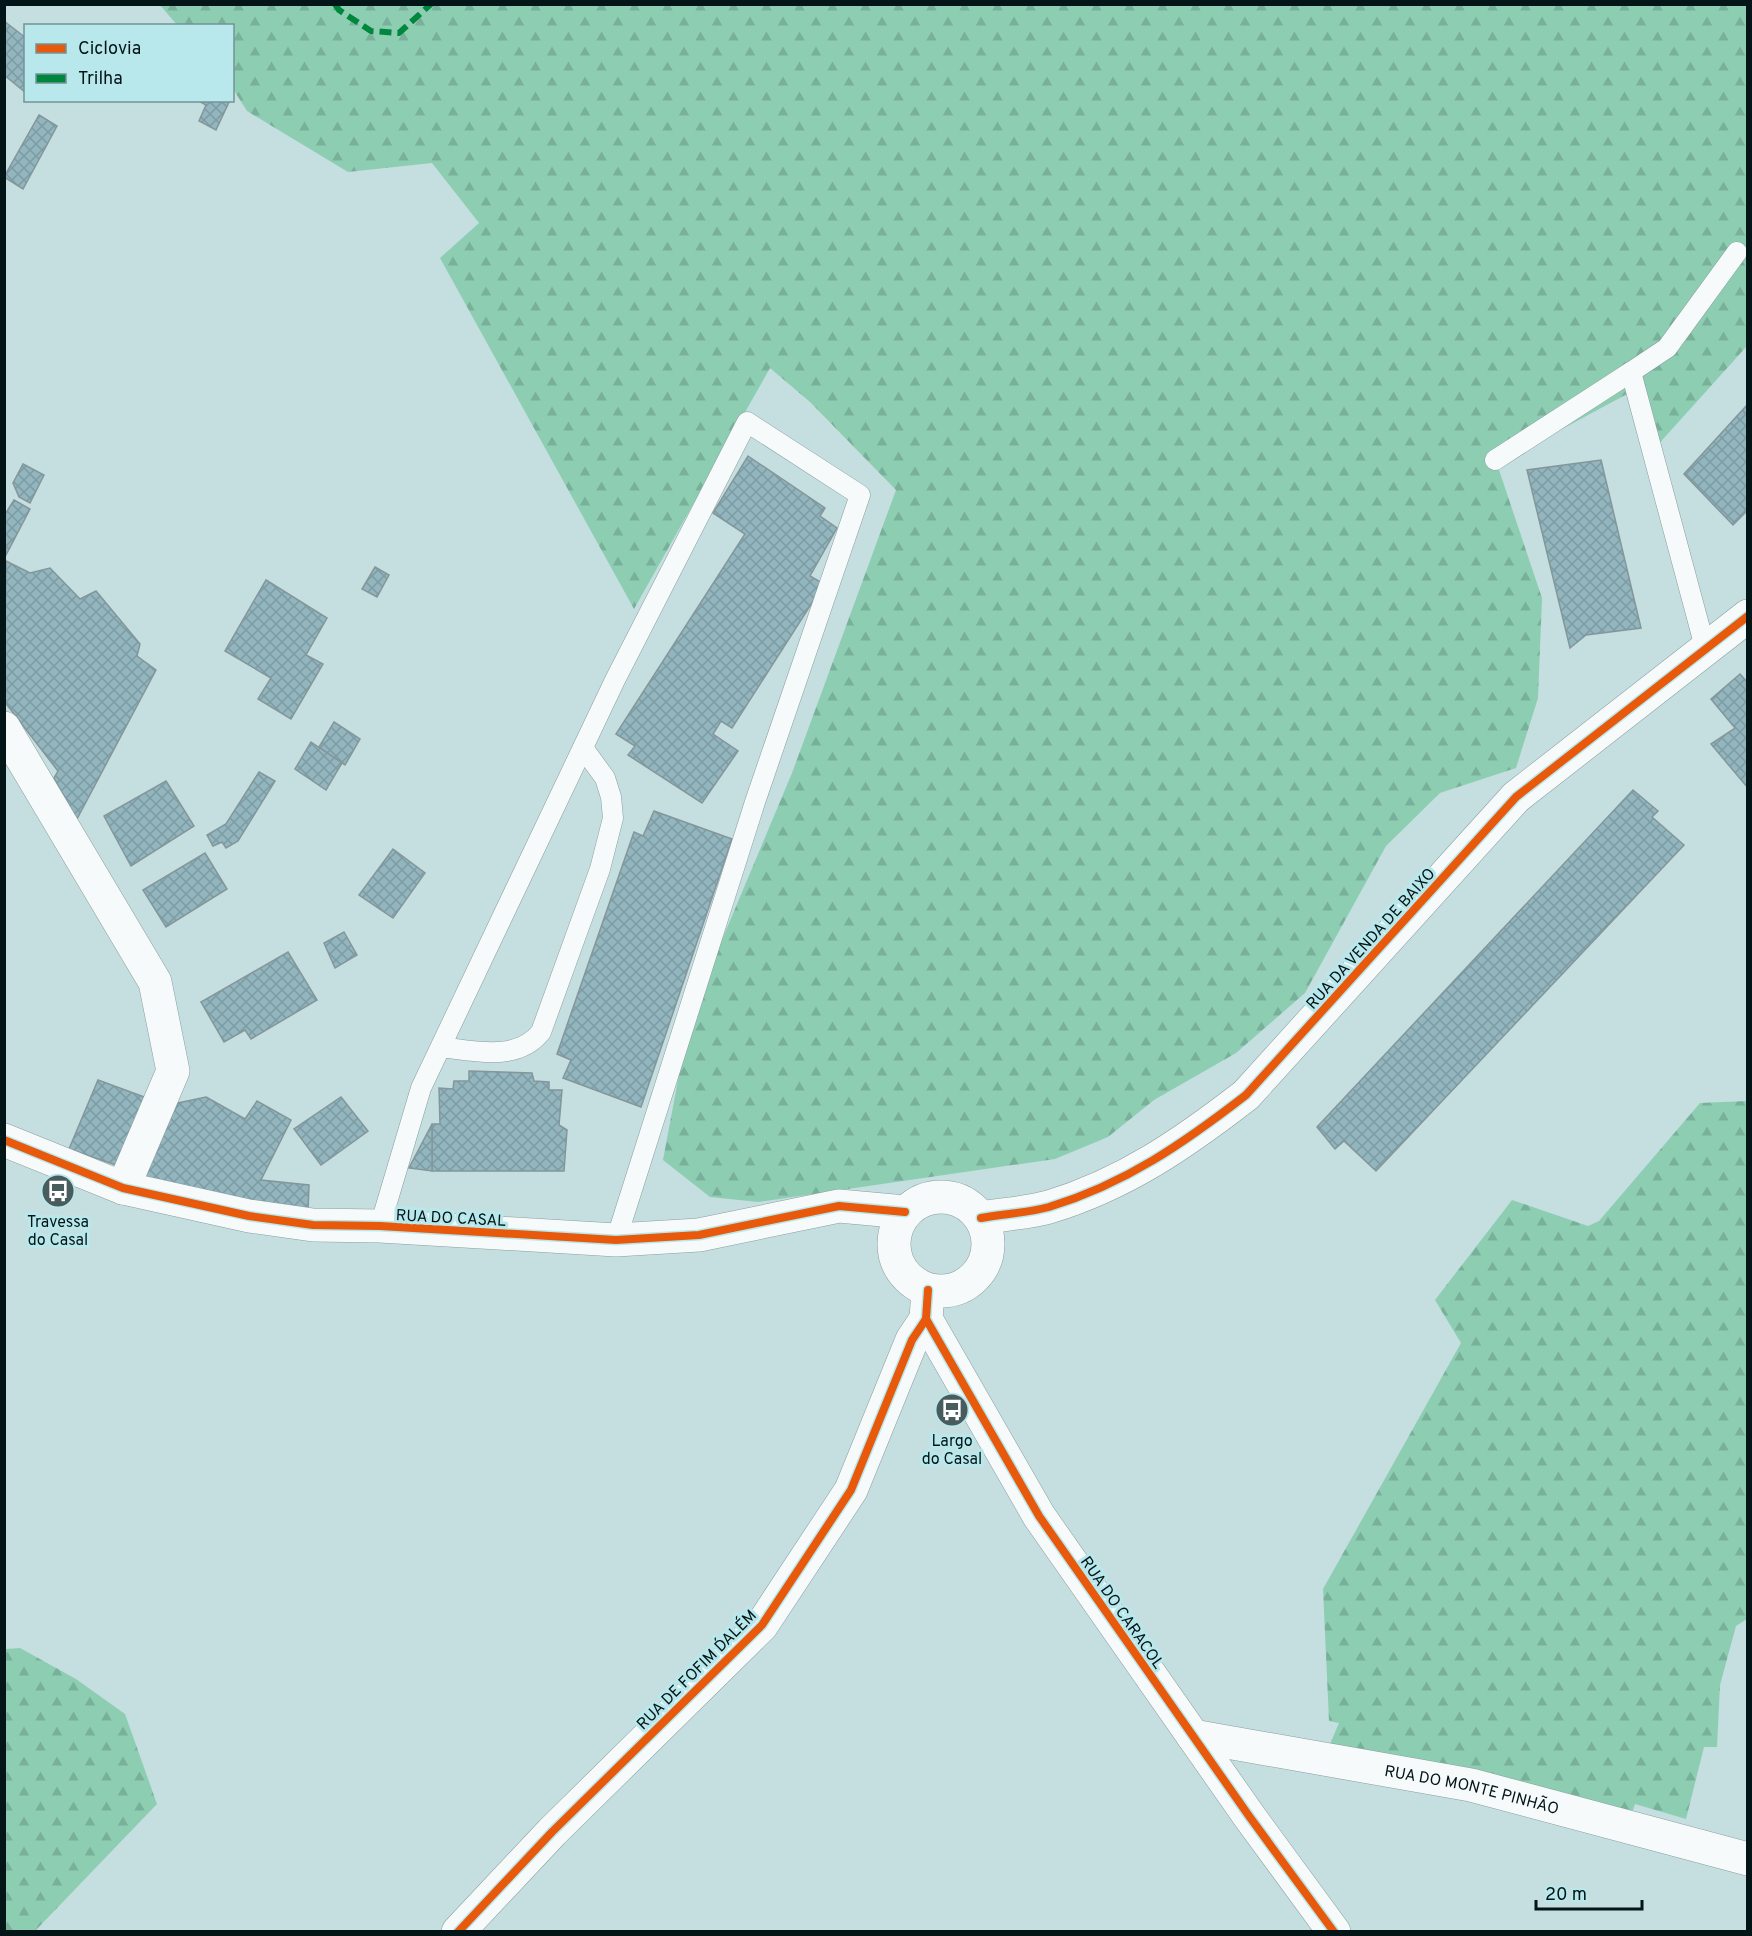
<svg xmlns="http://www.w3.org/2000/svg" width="1752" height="1936" font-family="Overpass,sans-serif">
<defs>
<pattern id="forest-firs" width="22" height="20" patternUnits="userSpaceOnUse" patternTransform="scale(1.5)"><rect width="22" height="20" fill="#8dceb3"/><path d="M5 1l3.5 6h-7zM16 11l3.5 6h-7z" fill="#78b099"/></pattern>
<pattern id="building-cross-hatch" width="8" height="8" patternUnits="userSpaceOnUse" patternTransform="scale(1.5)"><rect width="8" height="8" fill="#92b5be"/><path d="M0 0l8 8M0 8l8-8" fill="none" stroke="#7c9ba3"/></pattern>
</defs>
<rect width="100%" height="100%" fill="#c5dee0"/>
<!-- forest -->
<g fill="url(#forest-firs)">
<path d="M160,5H1747V346L1655,448L1629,393L1497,464L1542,598L1538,698L1516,768L1440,793L1386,846L1305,993L1236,1053L1154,1100L1108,1137L1055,1159L758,1202L710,1197L663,1160L690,1016L792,773L896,490L810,402L770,368L634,609L440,258L479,223L432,163L348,172L247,111L233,89L232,26L177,25Z"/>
<path d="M1747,1101V1619L1736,1626L1720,1685L1717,1747H1704L1686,1819L1635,1804L1627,1827L1324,1758L1339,1723L1329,1721L1323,1589L1461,1343L1435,1300L1512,1200L1588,1226L1599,1221L1700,1103Z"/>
<path d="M20,1648L76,1679L125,1714L157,1804L35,1931H5V1649Z"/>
</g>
<!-- building -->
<g fill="url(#building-cross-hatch)" stroke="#84969a" stroke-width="1.5">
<path d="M4,21L26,38V93L4,75Z"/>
<path d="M197,100H230L216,130L199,121L206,105Z"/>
<path d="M39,115L57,126L23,189L4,177Z"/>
<path d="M1748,404V510L1733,525L1684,474Z"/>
<path d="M748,456L825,508L820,516L837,528L810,576L824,584L732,728L721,721L713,734L738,751L702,803L628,755L635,746L616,734L745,534L713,513Z"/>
<path d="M1601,460L1641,628L1586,635L1570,648L1527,470Z"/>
<path d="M23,464L44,475L30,503L19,497L13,483Z"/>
<path d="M14,500L30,509L6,555L4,516Z"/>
<path d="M6,561L30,573L50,568L80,599L96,591L140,644L137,656L156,670L77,819L54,778L58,771L4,701Z"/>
<path d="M375,567L389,575L377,597L362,589Z"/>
<path d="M266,580L327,618L306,655L323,664L291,719L258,699L271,678L225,651Z"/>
<path d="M1740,674L1748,683V788L1711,744L1735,728L1711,699Z"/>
<path d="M334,722L360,739L345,765L319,747Z"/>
<path d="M311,742L342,763L326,790L295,769Z"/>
<path d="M259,772L275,781L238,841L226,848L222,842L213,846L207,835L226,824Z"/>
<path d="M166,781L194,826L131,866L104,816Z"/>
<path d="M1633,790L1658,811L1652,817L1684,845L1376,1171L1344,1141L1335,1149L1317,1127Z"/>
<path d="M654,811L732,839L641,1107L563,1078L571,1060L557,1054L634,832L643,836Z"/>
<path d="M393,849L425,873L393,918L359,895Z"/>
<path d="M205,853L227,889L166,927L143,890Z"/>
<path d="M344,932L357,955L335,968L324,943Z"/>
<path d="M288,952L317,1000L251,1039L245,1030L224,1042L201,1002Z"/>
<path d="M469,1071L532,1073L534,1081L549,1082V1090H562L559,1125L567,1130L564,1171H432V1124H440L439,1088L453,1089L454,1081H469Z"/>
<path d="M98,1080L147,1098L119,1166L69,1149Z"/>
<path d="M206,1097L245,1119L257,1101L291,1120L261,1180L309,1185L308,1212L224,1200L140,1175L178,1103Z"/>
<path d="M341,1097L368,1131L321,1165L294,1129Z"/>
<path d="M432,1124V1171L409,1168Z"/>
</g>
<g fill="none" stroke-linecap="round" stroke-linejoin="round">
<defs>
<g id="service">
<path d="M1631,372L1667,348L1737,252"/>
<path d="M1495,460L1631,372L1706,651"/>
<path d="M441,1047C475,1051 517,1062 541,1032L600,869L613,818L611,797L605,778L583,748"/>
<path d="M380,1226L421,1088L615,680L747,422L860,495L755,802L616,1240"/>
</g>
<g id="minor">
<path d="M4,728L155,982L173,1071L123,1188"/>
<path d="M4,1140L123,1188L249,1216L313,1225L380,1226L616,1240L699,1235L839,1206L905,1212"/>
<path d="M981,1218C1003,1214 1027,1213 1049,1207C1125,1184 1184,1143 1246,1095L1516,797L1748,616"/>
<path id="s1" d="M1193,1736L1471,1785L1748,1859"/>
<path d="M458,1932L552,1832L762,1625L851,1490L912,1340L926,1319"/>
</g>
<g id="tertiary">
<circle cx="941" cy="1244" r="47"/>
<path d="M928,1290L926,1319L1039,1516L1249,1816L1334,1932"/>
</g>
</defs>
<!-- service casing -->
<use href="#service" stroke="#8a9e9f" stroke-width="21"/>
<!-- minor casing -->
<use href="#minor" stroke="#8a9e9f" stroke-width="34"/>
<!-- tertiary casing -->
<use href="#tertiary" stroke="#8a9e9f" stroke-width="34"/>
<!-- service -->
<use href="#service" stroke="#f6fafa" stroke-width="20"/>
<!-- minor -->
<use href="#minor" stroke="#f6fafa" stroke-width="33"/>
<!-- tertiary -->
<use href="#tertiary" stroke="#f6fafa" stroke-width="33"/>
<!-- quiet -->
<path stroke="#00873e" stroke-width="6" stroke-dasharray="12 6" stroke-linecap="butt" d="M335,4L339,10L371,31L399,33L431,4"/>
<defs>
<g id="cycleway">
<path d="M4,1140L123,1188L249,1216L313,1225L380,1226L616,1240L699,1235L839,1206L905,1212"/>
<path d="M981,1218C1003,1214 1027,1213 1049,1207C1125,1184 1184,1143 1246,1095L1516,797L1748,616"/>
<path d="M928,1290L926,1319L1039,1516L1249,1816L1334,1932"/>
<path d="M458,1932L552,1832L762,1625L851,1490L912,1340L926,1319"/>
</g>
</defs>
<!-- cycleway casing -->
<use href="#cycleway" stroke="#b9e8ec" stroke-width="11"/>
<!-- cycleway -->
<use href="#cycleway" stroke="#e8590c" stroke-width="8"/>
</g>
<!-- icons -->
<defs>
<symbol id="bus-disc" viewBox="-11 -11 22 22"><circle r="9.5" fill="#485b5d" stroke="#b9e8ec"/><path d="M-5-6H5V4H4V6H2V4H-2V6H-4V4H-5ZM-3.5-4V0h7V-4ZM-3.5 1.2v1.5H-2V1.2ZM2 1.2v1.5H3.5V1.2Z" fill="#fff"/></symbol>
</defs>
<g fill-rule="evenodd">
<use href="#bus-disc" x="39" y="1172" width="38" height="38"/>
<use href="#bus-disc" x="933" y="1391" width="38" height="38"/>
</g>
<g text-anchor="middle" stroke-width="6" stroke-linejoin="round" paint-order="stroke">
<!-- street labels -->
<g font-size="16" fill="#041517" stroke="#b9e8ec">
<text transform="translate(1370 938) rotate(-48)" y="6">RUA DA VENDA DE BAIXO</text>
<text transform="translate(451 1217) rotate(3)" y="6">RUA DO CASAL</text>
<text transform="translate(1123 1612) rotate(55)" y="6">RUA DO CARACOL</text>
<text transform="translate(696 1669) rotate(-45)" y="6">RUA DE FOFIM D´ALÉM</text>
<text dy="6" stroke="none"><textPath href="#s1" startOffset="284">RUA DO MONTE PINHÃO</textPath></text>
</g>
<!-- poi labels -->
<g font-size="16" fill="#041517" stroke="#b9e8ec">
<text x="58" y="1227">Travessa<tspan x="58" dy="18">do Casal</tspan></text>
<text x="952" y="1446">Largo<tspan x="952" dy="18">do Casal</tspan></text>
</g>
</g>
<!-- border -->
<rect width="1752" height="1936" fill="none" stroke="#041517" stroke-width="12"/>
<!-- legend -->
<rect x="24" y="24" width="210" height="78" fill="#b9e8ec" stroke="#719497" stroke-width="1.5"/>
<rect x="36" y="44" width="30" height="9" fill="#e8590c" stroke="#719497" stroke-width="1.5"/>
<text x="78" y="54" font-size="18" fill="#041517">Ciclovia</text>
<rect x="36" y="74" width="30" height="9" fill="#00873e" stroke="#719497" stroke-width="1.5"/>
<text x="78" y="84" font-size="18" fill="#041517">Trilha</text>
<!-- scale -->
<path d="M1536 1900v9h106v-9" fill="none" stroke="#041517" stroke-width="3"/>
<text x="1545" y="1900" font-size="18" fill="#041517" stroke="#b9e8ec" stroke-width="4.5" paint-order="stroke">20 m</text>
</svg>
